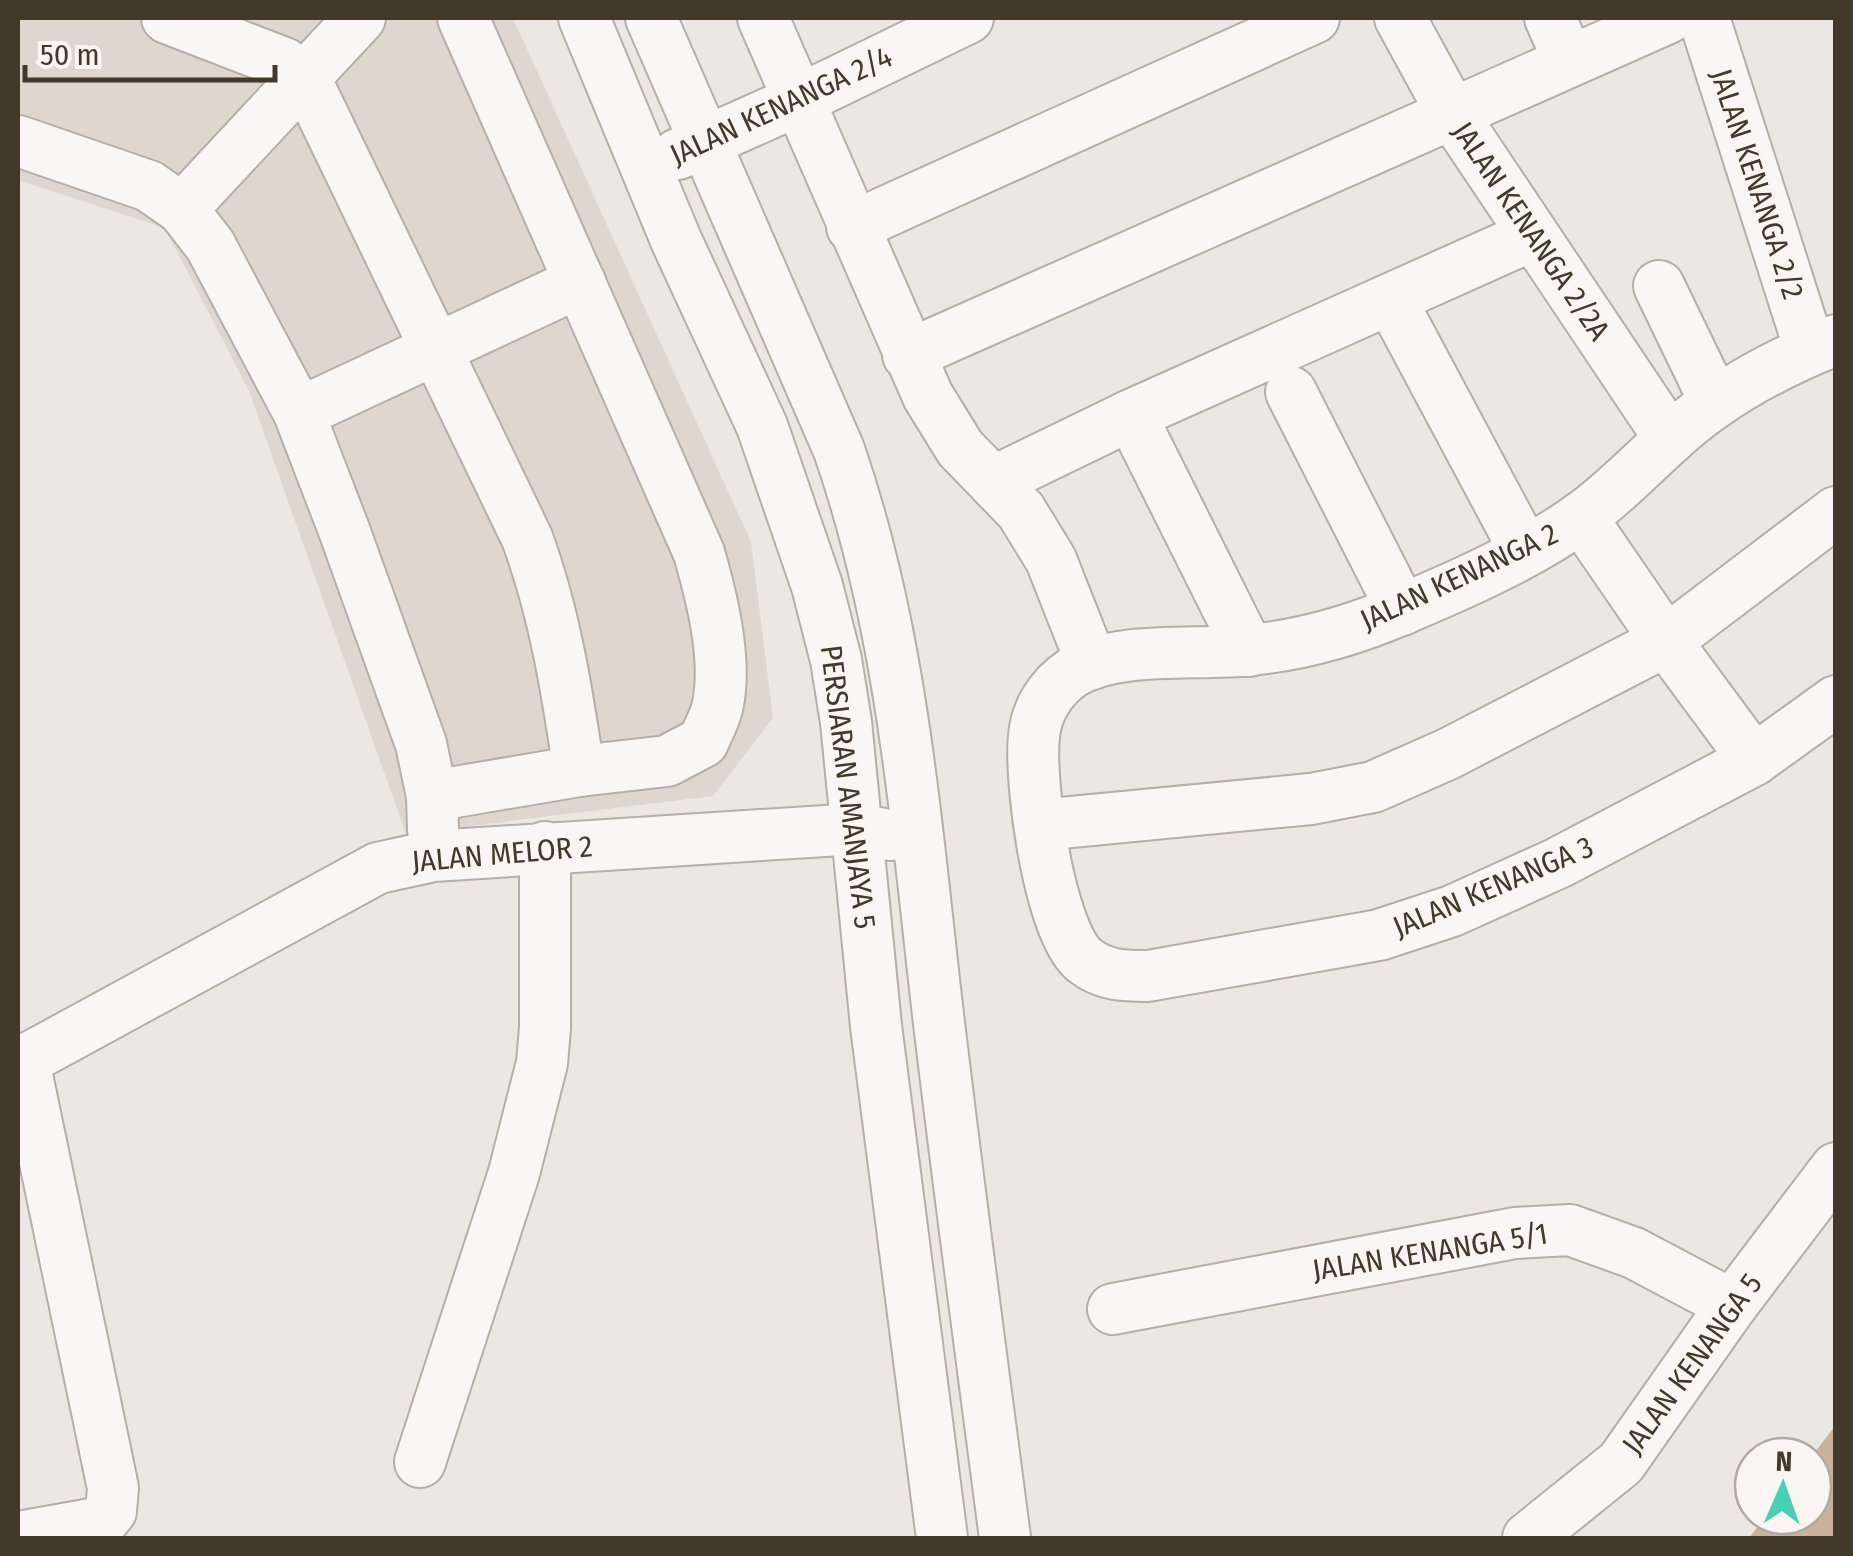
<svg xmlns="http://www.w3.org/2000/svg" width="1853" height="1556" font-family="'Fira Sans Condensed',sans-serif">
<rect width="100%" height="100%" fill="#ebe7e2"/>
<!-- built -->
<path fill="#ddd7d0" d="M18,18H513L751,542L773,718L713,796L406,834L249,391L165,228L18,180Z"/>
<!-- water -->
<path fill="#cbb29d" d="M1835,1426V1538H1749L1766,1516H1813L1812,1456Z"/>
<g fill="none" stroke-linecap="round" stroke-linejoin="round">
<defs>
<g id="minor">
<path d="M167,18L284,63L305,78L527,538C555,614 567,691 579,771"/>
<path d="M584,18L676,240L762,426L817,586L836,660L846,722L876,1026L942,1538"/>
<path d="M651,18L839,450C902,632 915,816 937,1006C958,1184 982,1361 1005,1538"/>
<path d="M763,18L928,396L960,448L1021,511L1051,560L1092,664"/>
<path d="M1400,18L1453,115L1670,439"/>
<path d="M1550,18L1569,61"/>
<path d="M1704,18L1810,350"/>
<path d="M18,141L149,186L182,209L210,245L299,413L344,530L421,744L432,796L433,830"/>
<path d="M678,154L799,100L968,18"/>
<path d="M182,209L360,18"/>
<path d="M852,227L1314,18"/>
<path d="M1659,286L1715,402"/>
<path d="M1391,300L1525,551"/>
<path d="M1836,340C1795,356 1751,378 1715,403C1667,435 1630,482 1583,516C1530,554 1463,584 1403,609C1354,630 1302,645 1250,650C1198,656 1116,645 1072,673C1051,687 1036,711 1034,736C1029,782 1049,930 1084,960C1104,976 1125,976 1148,976L1379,935L1452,911L1558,863L1754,760L1836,701"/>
<path d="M908,355L1668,18"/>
<path d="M1291,392L1402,610"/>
<path d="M299,413L580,282"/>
<path d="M1131,415L1249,651"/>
<path d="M993,482L1131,415L1533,235"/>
<path d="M1581,517L1666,641L1754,760"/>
<path d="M432,796L579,771L667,761L703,742C708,730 716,717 718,704C727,658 712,598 699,553L463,18"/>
<path d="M1040,825L1311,799L1373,787L1448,754L1666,641L1836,512"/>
<path d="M18,1064L378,868L433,856L857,829L890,835"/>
<path d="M1113,1309L1515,1233L1570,1230L1634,1253L1732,1305"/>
<path d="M420,1462L514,1173L542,1063L545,1028V847"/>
<path d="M18,1537L102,1522L111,1511L113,1488L24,1061"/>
<path d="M1528,1538L1621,1463L1732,1305L1836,1168"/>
</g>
</defs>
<!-- minor casing -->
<use href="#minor" stroke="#b5afa7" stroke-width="54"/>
<!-- minor -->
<use href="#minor" stroke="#f9f7f5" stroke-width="50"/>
</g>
<g text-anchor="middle" stroke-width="10" stroke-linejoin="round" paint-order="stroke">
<!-- street labels -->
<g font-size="30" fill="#43392a" stroke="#f8f5f2">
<text transform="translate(781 106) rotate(-25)" y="10">JALAN KENANGA 2/4</text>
<text transform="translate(1757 184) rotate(72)" y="10">JALAN KENANGA 2/2</text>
<text transform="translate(1531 231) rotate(56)" y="10">JALAN KENANGA 2/2A</text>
<text transform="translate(1459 577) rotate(-25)" y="10">JALAN KENANGA 2</text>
<text transform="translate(848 787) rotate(83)" y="10">PERSIARAN AMANJAYA 5</text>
<text transform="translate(502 854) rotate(-5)" y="10">JALAN MELOR 2</text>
<text transform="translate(1493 887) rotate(-23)" y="10">JALAN KENANGA 3</text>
<text transform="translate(1430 1252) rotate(-9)" y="10">JALAN KENANGA 5/1</text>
<text transform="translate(1692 1364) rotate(-54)" y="10">JALAN KENANGA 5</text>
</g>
</g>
<!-- border -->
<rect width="1853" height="1556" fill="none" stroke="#43392a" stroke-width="40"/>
<!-- north arrow -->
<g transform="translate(1783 1486) rotate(2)"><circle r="48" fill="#f8f5f2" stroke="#b0aaa2" stroke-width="2.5"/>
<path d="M0-8L18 38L0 25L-18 38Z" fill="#46d1b5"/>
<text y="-15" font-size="28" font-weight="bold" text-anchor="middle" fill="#43392a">N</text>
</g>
<!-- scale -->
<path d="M25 65v15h250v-15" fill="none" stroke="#43392a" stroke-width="5"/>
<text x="40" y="65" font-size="30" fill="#43392a" stroke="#f8f5f2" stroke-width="8" paint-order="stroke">50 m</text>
</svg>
